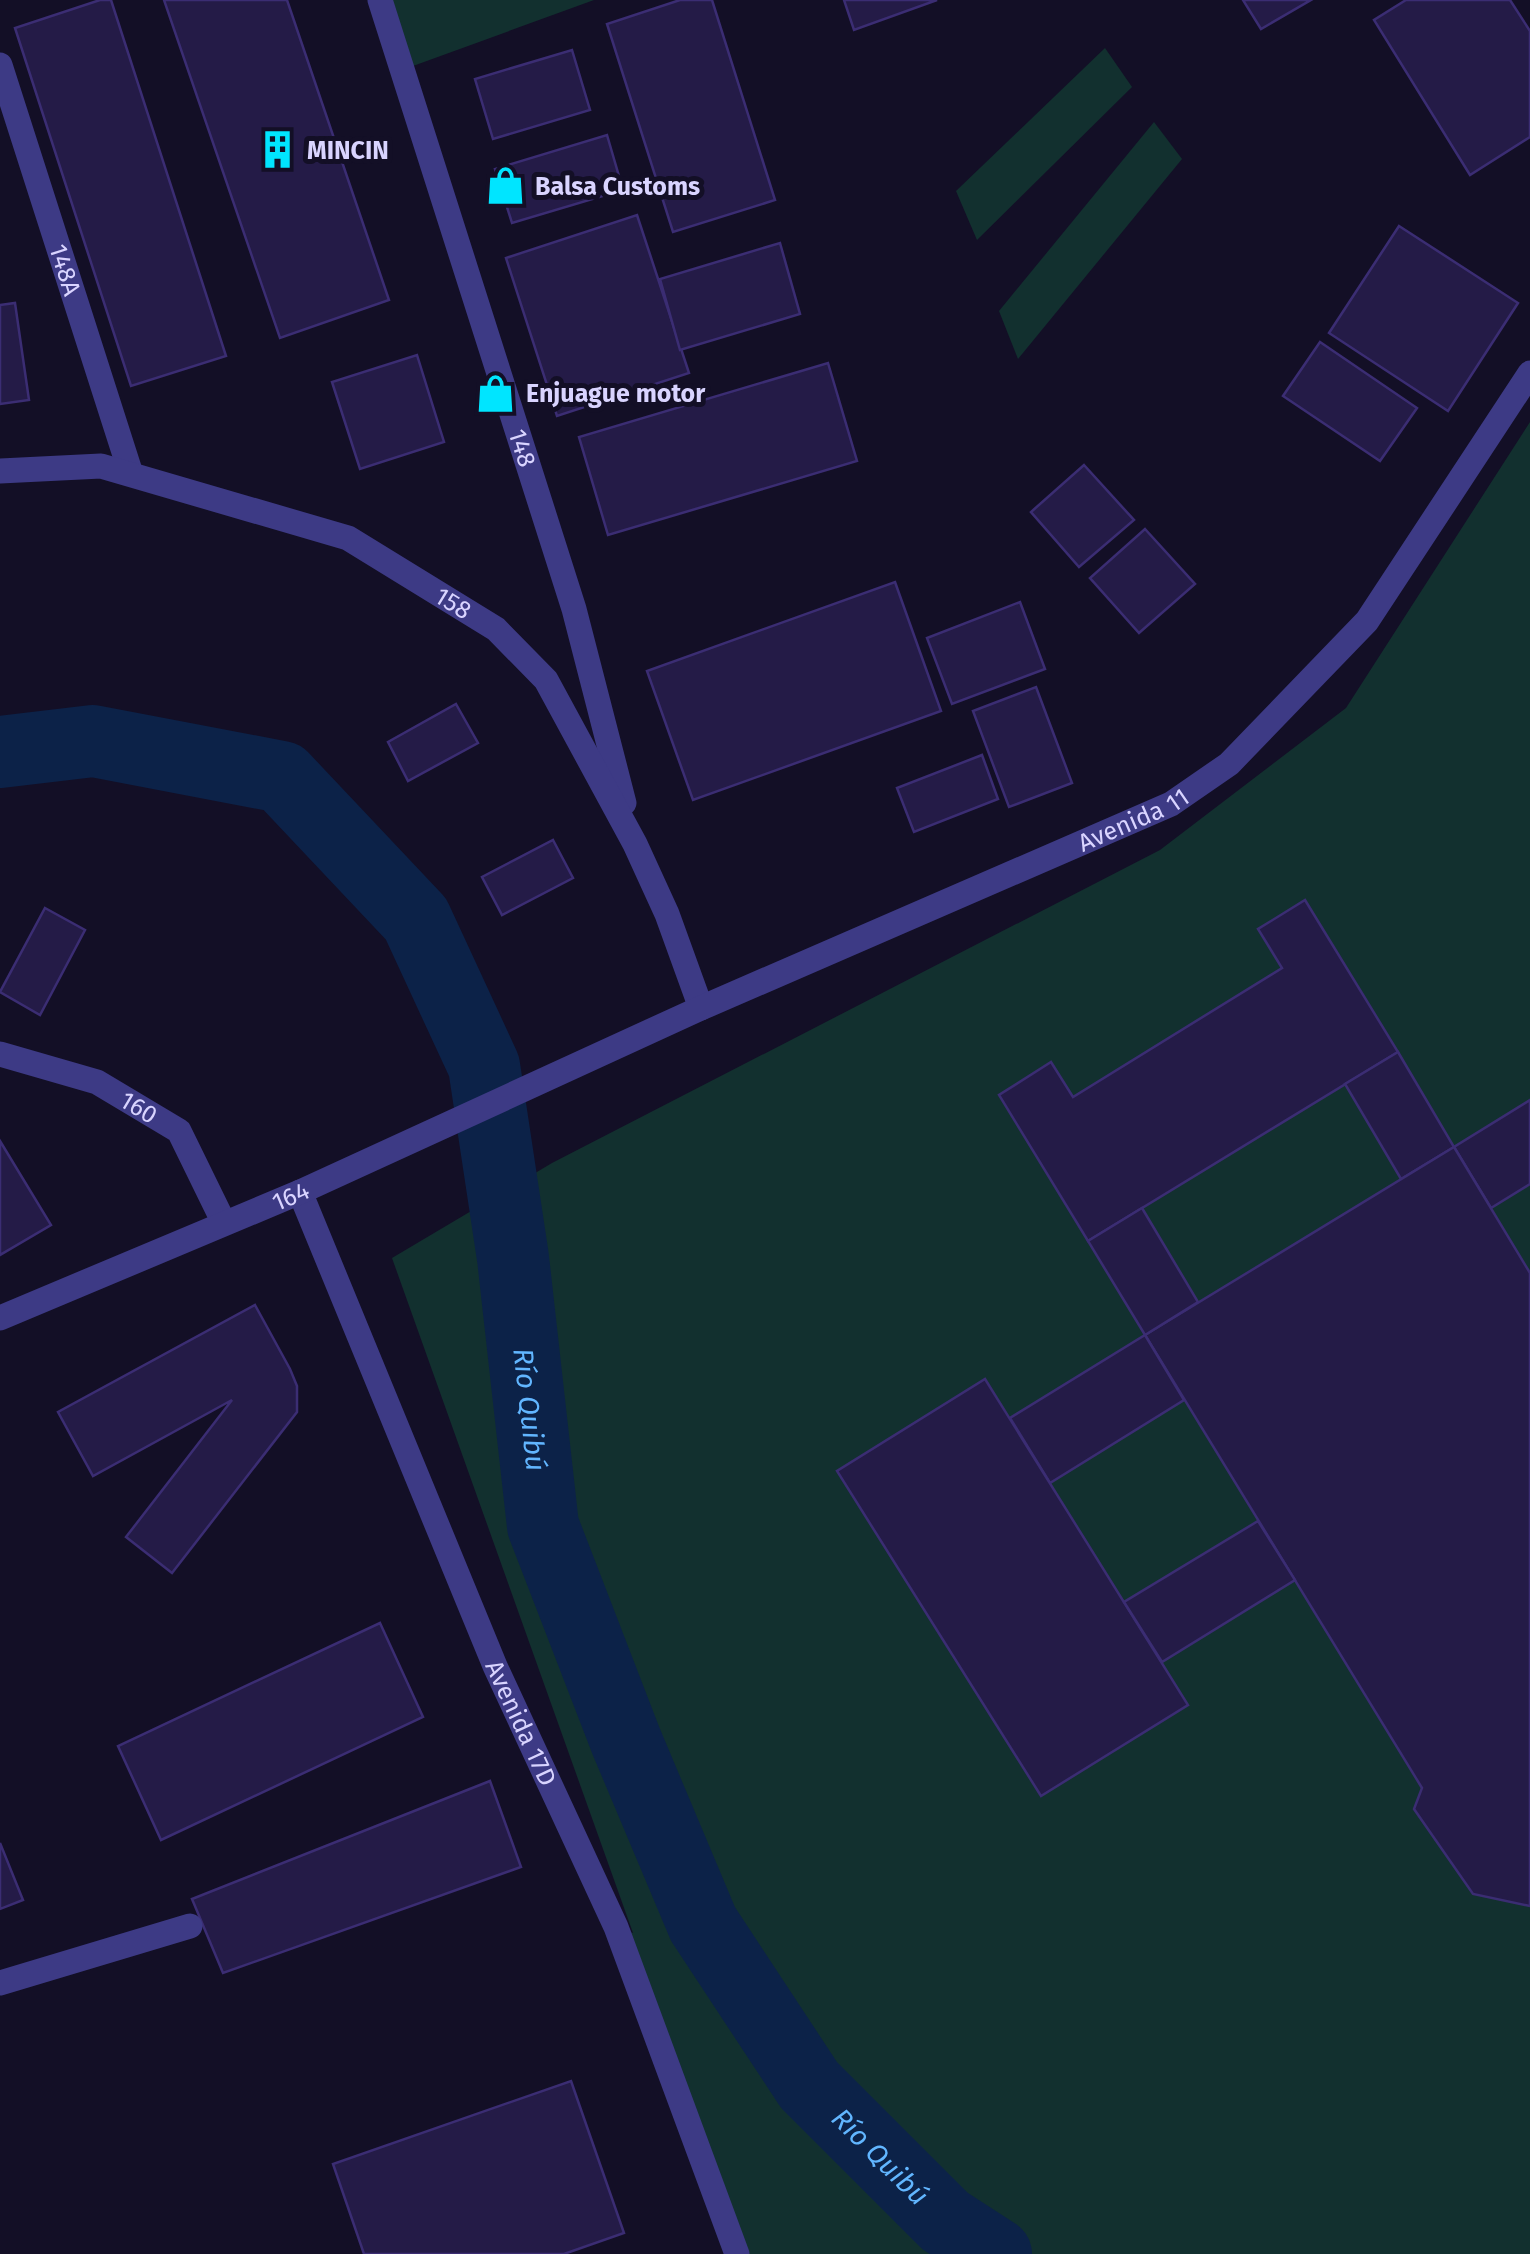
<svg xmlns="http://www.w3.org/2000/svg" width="1530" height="2254" font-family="'Fira Sans',sans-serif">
<rect width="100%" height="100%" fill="#130f26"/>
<!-- green -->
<g fill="#12302f">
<path d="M380,0H594L402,70Z"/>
<path d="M1105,48L1132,87L977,240L956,191Z"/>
<path d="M1154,122L1182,159L1018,359L999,311Z"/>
<path d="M1530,422V2254H737L616,1927L633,1933L392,1258L552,1163L1160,850L1346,708Z"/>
</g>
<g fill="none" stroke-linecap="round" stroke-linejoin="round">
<!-- river -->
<path stroke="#0c2248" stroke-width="72" id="s1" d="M0,752L93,741L282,777L416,919L484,1066L513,1258L543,1526L626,1741L703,1924L809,2085L945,2221L996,2254"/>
</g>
<!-- building -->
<g fill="#241b47" stroke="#3b2d73" stroke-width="2.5">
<path d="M100,0H111L226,356L131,386L15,28Z"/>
<path d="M164,0H287L389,300L280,338Z"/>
<path d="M680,0H712L775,200L673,232L607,24Z"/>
<path d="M844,0H937L854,30Z"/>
<path d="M1243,0H1311L1261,29Z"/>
<path d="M1406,0H1510L1530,31V137L1470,175L1374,20Z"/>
<path d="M572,50L590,110L493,139L475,79Z"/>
<path d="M607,135L623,190L512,223L495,169Z"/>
<path d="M637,215L689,373L557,416L506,258Z"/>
<path d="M1399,226L1518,303L1448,411L1329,333Z"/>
<path d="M780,243L800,314L680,350L660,279Z"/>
<path d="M15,303L29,400L0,404V305Z"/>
<path d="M1320,342L1417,408L1380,461L1283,396Z"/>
<path d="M417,355L444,442L360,469L332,382Z"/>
<path d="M828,363L857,461L608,535L579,437Z"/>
<path d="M1084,465L1134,520L1079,567L1031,512Z"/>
<path d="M1145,529L1195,584L1139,633L1090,578Z"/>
<path d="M895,582L941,711L693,800L647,671Z"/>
<path d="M1020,602L1045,669L952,704L927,638Z"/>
<path d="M1036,687L1072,783L1009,807L973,711Z"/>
<path d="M456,704L478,743L408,781L388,742Z"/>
<path d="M982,755L998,799L914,832L897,788Z"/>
<path d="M553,840L573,878L502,915L482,877Z"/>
<path d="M1305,900L1398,1052L1088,1241L999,1095L1051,1062L1073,1097L1282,968L1258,929Z"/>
<path d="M45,908L85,930L40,1015L0,992Z"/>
<path d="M1398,1052L1454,1147L1401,1179L1345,1084Z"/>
<path d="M1530,1100V1184L1491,1208L1454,1147Z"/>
<path d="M0,1141L51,1225L0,1255Z"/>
<path d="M1454,1147L1530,1273V1906L1473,1894L1414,1809L1422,1788L1145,1335Z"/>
<path d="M1142,1208L1198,1302L1145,1335L1088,1241Z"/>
<path d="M255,1305L290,1369L297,1386V1412L172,1573L126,1537L232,1400L93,1476L58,1412Z"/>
<path d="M1145,1335L1184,1400L1050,1483L1010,1418Z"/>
<path d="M985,1379L1188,1705L1041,1796L837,1471Z"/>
<path d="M1258,1521L1295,1580L1162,1662L1124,1602Z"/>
<path d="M380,1623L423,1717L161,1840L118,1746Z"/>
<path d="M490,1781L521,1867L223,1973L192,1899Z"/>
<path d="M0,1843L23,1900L0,1909Z"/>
<path d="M571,2081L624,2233L564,2254H364L333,2164Z"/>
</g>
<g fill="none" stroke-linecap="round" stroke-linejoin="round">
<!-- minor -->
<g stroke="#3d3a85" stroke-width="25">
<path id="s2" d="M380,0L574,609L624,803"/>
<path id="s3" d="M0,65L131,474"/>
<path id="s4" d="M0,471L101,466L348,538L496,629L546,680L635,844L667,914L701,1008"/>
<path id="s5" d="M0,1054L97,1082L179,1131L224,1223"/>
<path id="s6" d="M300,1192L495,1666L616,1927L737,2254"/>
<path id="s7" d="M0,1318L300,1192L701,1008L1171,804L1229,764L1367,621L1530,373"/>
<path d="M0,1983L190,1926"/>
</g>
</g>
<!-- icons -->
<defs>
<symbol id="building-bare" viewBox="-9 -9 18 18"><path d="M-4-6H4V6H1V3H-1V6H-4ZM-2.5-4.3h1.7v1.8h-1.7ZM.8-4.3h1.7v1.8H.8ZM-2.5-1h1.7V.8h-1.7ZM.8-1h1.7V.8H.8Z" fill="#00e5ff" stroke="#130f26" stroke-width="2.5" paint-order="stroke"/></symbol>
<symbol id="shop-bare" viewBox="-9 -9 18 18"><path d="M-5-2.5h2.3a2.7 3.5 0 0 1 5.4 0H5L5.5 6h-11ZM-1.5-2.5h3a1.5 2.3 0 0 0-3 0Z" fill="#00e5ff" stroke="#130f26" stroke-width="2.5" paint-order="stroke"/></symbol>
</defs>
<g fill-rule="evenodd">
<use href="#building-bare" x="250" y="122" width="55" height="55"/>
<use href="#shop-bare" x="478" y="158" width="55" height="55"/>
<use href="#shop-bare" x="468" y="366" width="55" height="55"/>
</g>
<g text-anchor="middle" stroke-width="10" stroke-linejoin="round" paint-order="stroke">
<!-- poi labels -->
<g font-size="25" font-weight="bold" fill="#d9d4ff" stroke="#130f26" text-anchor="start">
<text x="307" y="159">MINCIN</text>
<text x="535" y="195">Balsa Customs</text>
<text x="526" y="402">Enjuague motor</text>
</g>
<!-- street labels -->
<g font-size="25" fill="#d9d4ff" stroke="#130f26">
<text dy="9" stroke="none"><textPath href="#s3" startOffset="215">148A</textPath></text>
<text dy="9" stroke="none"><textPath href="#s2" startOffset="470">148</textPath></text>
<text dy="9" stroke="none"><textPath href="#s4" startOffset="482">158</textPath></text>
<text dy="9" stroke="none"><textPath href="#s7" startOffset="1238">Avenida 11</textPath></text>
<text dy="9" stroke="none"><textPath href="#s5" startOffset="150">160</textPath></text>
<text dy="9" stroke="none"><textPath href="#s7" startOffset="315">164</textPath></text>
<text dy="9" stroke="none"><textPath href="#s6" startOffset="575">Avenida 17D</textPath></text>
</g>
<!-- water labels -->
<g font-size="28" font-style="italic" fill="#62b6ff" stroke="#130f26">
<text dy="10" stroke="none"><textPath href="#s1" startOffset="990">Río Quibú</textPath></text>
<text dy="10" stroke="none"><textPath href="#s1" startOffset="1830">Río Quibú</textPath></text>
</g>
</g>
</svg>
